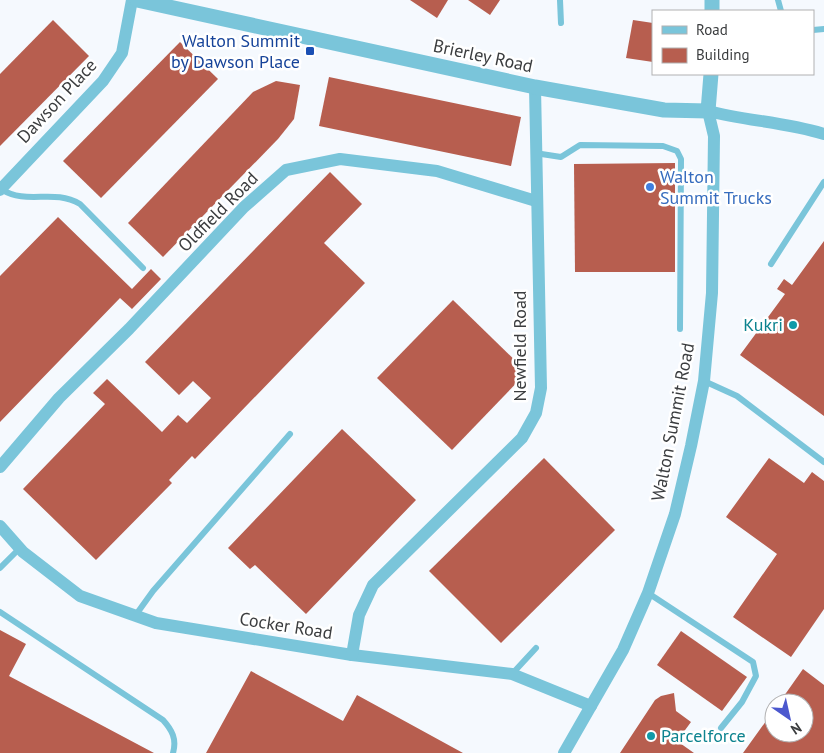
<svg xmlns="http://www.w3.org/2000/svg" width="824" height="753" font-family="'PT Sans',sans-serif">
<rect width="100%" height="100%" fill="#f5f9fe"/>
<!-- building -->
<g fill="#b75e4f">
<path d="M410,0H448L437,18Z"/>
<path d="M468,0H500L490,15Z"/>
<path d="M53,20L89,56L0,146V74Z"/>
<path d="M633,20L653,23V62L626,58Z"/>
<path d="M180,42L218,79L101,198L63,161Z"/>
<path d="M329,77L521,117L511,166L319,126Z"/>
<path d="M276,81L300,85L294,119L278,139L163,257L128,223L253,92Z"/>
<path d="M675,163V272H575L574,164Z"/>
<path d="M330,172L362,204L324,243L365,283L195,459L192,456L169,480L172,483L96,560L23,489L105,404L93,393L107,379L162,432L178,415L187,423L211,398L193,381L179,395L145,362Z"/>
<path d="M58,217L132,289L151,269L161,279L132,309L120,298L0,422V276Z"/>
<path d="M824,241V416L740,355L785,294L777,289L784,279L792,285Z"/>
<path d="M453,300L527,372L452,450L377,378Z"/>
<path d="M342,429L416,500L306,614L255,565L250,569L228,548Z"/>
<path d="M544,458L615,530L501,643L429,571Z"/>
<path d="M769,458L804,483L812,472L824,481V609L791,657L733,617L777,554L726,517Z"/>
<path d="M0,630L26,644L9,676L154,753H0Z"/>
<path d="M681,631L747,677L722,711L657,665Z"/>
<path d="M803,669L824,685V753H743L774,710V733H804V703H779Z"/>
<path d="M251,671L343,721L357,695L463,753H206Z"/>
<path d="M674,693L676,711L691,722L677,741L694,753H620L655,700L661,696Z"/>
</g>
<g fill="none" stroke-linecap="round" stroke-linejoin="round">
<!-- service -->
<g stroke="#7ac5da" stroke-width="6">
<path d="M560,0L561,23"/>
<path d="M778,0L781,11"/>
<path d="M813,30L824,29"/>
<path d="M535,153L561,157L580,145L663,146L677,151L681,159L680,329"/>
<path d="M1,189C28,206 52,188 80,204L143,268"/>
<path d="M771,264L824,182"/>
<path d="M704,381L737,396L824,462"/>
<path d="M0,568L20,548"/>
<path d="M648,593L753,662L756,676L742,702L721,728"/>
<path d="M0,612L163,720C172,730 177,739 173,753"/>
<path d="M135,616L153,591L290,434"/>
<path d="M512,674L536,648"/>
</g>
<!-- minor -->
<g stroke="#7ac5da" stroke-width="12">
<path d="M0,190L103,81L122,53L132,0"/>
<path d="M0,467L59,398L129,329L244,207L286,170L340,159L437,171L536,201"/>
<path d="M0,526L23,552L80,596L156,623L352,655L512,674L591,706"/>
<path d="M352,655L359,615L373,585L522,438L536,413L541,388L535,87"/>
<path d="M564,753L623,650L648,593L675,514L691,446L704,381L712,293L714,136L708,111C746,121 786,122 824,134"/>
</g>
<!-- tertiary -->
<g stroke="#7ac5da" stroke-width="15">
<path d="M137,0L535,87L664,110L708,111L711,74"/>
<path d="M712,0V11"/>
</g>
</g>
<!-- markers -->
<rect fill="#1a4fb4" stroke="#fff" stroke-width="2" x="305" y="46" width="10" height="10" rx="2.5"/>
<circle fill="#3f7fe0" stroke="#fff" stroke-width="2" cx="650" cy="187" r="5"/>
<g fill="#0f9aa8" stroke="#fff" stroke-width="2">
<circle cx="793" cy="325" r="5"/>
<circle cx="651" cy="736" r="5"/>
</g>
<g text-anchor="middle" stroke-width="5" stroke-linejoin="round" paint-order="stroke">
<!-- transit labels -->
<g font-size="18" fill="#164399" stroke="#fff" text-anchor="end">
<text x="300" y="47">Walton Summit<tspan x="300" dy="21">by Dawson Place</tspan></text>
</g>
<!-- street labels -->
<g font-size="18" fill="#3b3d3f" stroke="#fff">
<text transform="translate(483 56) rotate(12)" y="6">Brierley Road</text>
<text transform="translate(57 101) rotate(-47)" y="6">Dawson Place</text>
<text transform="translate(218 212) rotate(-45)" y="6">Oldfield Road</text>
<text transform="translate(520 346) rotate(-90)" y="6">Newfield Road</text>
<text transform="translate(673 422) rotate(-79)" y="6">Walton Summit Road</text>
<text transform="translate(286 626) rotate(9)" y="6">Cocker Road</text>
</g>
<!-- shop labels -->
<g font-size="18" fill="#366cbe" stroke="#fff" text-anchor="start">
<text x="660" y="183">Walton<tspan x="660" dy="21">Summit Trucks</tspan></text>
</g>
<!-- culture labels -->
<g font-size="18" fill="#0d838f" stroke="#fff" text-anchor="end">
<text x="783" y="331">Kukri</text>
<text x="661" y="742" text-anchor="start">Parcelforce</text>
</g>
</g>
<!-- legend -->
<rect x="652" y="10" width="162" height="65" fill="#ffffff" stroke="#b1b1b2"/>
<rect x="662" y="26" width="25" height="8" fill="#7ac5da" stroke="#b1b1b2"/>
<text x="696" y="35" font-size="15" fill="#3b3d3f">Road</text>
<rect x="662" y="48" width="25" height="15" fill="#b75e4f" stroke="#b1b1b2"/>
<text x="696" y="60" font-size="15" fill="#3b3d3f">Building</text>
<!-- north arrow -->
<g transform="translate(789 718) rotate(146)"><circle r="24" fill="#ffffff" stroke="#b1b1b2"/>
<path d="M0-4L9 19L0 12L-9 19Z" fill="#4c58ce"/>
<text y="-8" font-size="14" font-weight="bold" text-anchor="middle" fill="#3b3d3f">N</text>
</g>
</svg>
